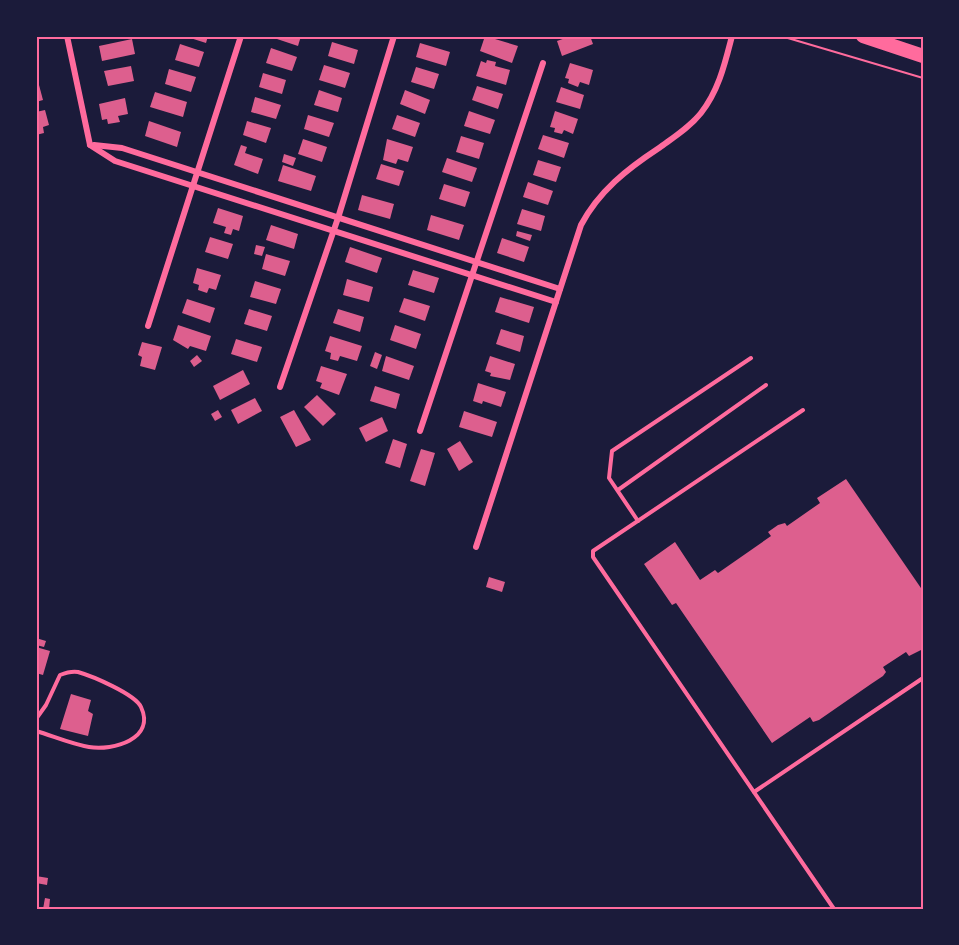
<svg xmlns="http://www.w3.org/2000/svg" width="959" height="945" font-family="Roboto,sans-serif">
<rect width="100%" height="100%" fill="#1b1b3a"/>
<!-- building -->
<g fill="#dd5f8e">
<path d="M184,36H208L206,43Z"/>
<path d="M274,36H301L298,46L274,38Z"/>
<path d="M485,36L518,46L512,63L480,51Z"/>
<path d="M571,36H590L593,44L562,56L557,41Z"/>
<path d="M132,39L135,54L102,61L99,46Z"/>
<path d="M332,42L358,50L354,64L328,56Z"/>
<path d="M420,43L450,52L446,66L416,57Z"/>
<path d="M180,44L204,52L199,67L175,60Z"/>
<path d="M271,48L297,57L292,71L266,63Z"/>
<path d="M487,60L496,62L495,66L510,70L506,85L476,76L481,61L486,63Z"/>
<path d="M570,63L593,70L589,85L580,82L578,87L568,83L569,79L565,78Z"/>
<path d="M324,65L350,73L345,88L319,80Z"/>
<path d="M131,66L134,81L108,86L104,71Z"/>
<path d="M416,67L439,74L434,89L411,82Z"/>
<path d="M169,69L196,77L191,92L165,84Z"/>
<path d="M263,73L286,80L282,94L259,87Z"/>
<path d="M36,85H39L43,100L36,102Z"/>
<path d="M477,86L503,94L498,109L472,100Z"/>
<path d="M561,87L584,95L580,109L556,102Z"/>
<path d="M319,90L342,98L338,112L314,105Z"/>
<path d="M405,90L430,100L425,114L400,104Z"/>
<path d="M155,92L187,102L183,117L150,107Z"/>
<path d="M255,97L281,105L276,119L251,112Z"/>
<path d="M125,98L128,114L118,116L120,122L108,124L107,119L102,120L99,104Z"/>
<path d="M45,110L49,125L43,127L44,133L36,135V112Z"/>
<path d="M469,111L495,120L490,134L464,126Z"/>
<path d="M555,111L578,119L573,134L564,130L562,134L554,132L555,128L550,127Z"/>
<path d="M308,115L334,123L329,137L304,129Z"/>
<path d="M397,115L420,123L415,137L392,129Z"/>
<path d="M149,121L181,132L177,147L145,136Z"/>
<path d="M247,121L271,128L266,143L243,135Z"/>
<path d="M543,135L569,143L564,158L538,149Z"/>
<path d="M461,136L484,143L479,159L456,152Z"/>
<path d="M303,139L327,147L322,162L298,154Z"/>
<path d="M387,139L413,147L408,162L398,159L396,164L383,160Z"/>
<path d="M241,145L247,147L245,153L263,159L258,174L234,165Z"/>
<path d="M284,154L296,158L293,166L282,162Z"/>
<path d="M447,158L477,168L472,182L442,172Z"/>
<path d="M538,160L561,167L556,182L533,175Z"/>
<path d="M381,164L404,171L399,186L376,179Z"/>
<path d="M283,165L316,176L311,191L278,181Z"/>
<path d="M528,182L553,191L548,205L523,197Z"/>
<path d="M444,184L470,192L465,207L439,199Z"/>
<path d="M362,195L394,204L390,219L358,210Z"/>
<path d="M218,208L243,216L239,231L233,229L231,235L224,233L226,227L213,223Z"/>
<path d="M522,209L545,216L541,231L517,224Z"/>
<path d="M431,215L464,225L459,240L427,230Z"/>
<path d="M271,225L298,234L294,249L266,240Z"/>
<path d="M517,231L532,235L530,241L516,236Z"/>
<path d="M210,237L233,244L228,259L205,252Z"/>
<path d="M502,238L529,247L524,262L497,253Z"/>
<path d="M256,245L265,247L262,256L254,254Z"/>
<path d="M350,247L382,258L377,273L345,262Z"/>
<path d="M266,254L290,261L285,276L262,269Z"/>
<path d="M197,268L221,275L216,290L209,288L207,293L198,290L199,285L193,283Z"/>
<path d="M413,270L439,278L434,293L408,285Z"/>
<path d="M347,279L373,287L369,302L343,295Z"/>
<path d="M255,281L281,289L276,304L250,297Z"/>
<path d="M500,297L534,307L529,323L495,312Z"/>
<path d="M404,298L430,306L425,321L399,312Z"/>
<path d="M187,299L215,308L210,323L182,313Z"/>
<path d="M249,309L272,316L267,331L244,324Z"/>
<path d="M338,309L364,317L360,332L333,323Z"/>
<path d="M178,325L211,336L206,351L190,346L188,349L173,340Z"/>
<path d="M395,325L421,334L416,349L390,340Z"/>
<path d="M501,329L524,336L520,352L496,344Z"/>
<path d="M330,336L362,346L357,361L340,356L338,361L330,359L331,353L325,351Z"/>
<path d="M236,339L262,347L257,362L231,354Z"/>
<path d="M142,342L162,347L155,370L140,366L142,357L138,355Z"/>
<path d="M375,352L382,355L377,369L370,366Z"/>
<path d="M197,355L202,361L194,367L190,361Z"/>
<path d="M386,356L414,366L409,380L382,371Z"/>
<path d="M490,356L515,364L510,380L490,376L491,373L485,371Z"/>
<path d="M321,366L347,374L339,395L320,388L322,383L316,381Z"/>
<path d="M243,370L250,384L220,400L213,386Z"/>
<path d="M478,383L506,392L501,407L483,401L482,404L473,401Z"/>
<path d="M375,386L400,394L396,409L370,401Z"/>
<path d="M317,395L336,414L323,426L304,407Z"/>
<path d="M255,398L262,411L238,424L231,410Z"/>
<path d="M218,410L222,417L215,421L211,414Z"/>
<path d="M294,410L311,440L296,447L280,417Z"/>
<path d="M464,411L497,422L492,437L459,427Z"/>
<path d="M382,417L388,431L366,442L359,428Z"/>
<path d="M393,439L407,444L400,468L385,463Z"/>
<path d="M460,441L473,462L459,471L447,449Z"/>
<path d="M421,449L435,453L425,486L410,481Z"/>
<path d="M846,479L923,591V649L909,656L906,652L883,667L886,672L883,676L871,684L819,720L813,722L810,717L772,743L676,603L672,605L644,564L675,542L700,580L715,570L718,573L771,536L768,532L778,525L785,523L787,526L820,503L817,498Z"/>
<path d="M489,577L505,582L502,592L486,587Z"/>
<path d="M36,638L46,641L44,647L36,645Z"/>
<path d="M36,647L50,651L43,675L36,673Z"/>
<path d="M71,694L91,700L88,711L93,714L88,736L60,729Z"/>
<path d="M36,876L48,878L47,885L36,883Z"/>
<path d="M45,898L50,899L49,909H43Z"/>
</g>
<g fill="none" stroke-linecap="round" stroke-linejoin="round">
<!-- path -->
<path stroke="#ff6b9d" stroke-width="2" d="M781,36L923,78"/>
<!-- service -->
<g stroke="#ff6b9d" stroke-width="4">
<path d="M803,410L593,551V557L834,909"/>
<path d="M618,490L766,385"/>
<path d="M638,521L609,478L612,451L751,358"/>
<path d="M36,719L46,705L60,675C65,673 72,671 78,672C92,676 135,694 141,707C156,739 113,751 89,747C71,744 53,736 36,731"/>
<path d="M754,792L923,678"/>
</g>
<!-- minor -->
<g stroke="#ff6b9d" stroke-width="6">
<path d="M67,36L90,145"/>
<path d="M90,145L115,161L556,302"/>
<path d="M94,145L122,148L560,289"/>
<path d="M148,326L241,36"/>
<path d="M280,387L338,218L394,36"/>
<path d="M420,431L543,63"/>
<path d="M476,547L581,225C599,191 627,169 659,148C674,137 690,127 701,113C719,90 725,63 732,36"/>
</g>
<!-- trunk -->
<path stroke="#ff6b9d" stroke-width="14" d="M863,36L923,56"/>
</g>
<!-- border -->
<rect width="959" height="945" fill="none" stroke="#1b1b3a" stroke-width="75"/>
<rect x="38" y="38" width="884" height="870" fill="none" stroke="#ff6b9d" stroke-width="2"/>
</svg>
